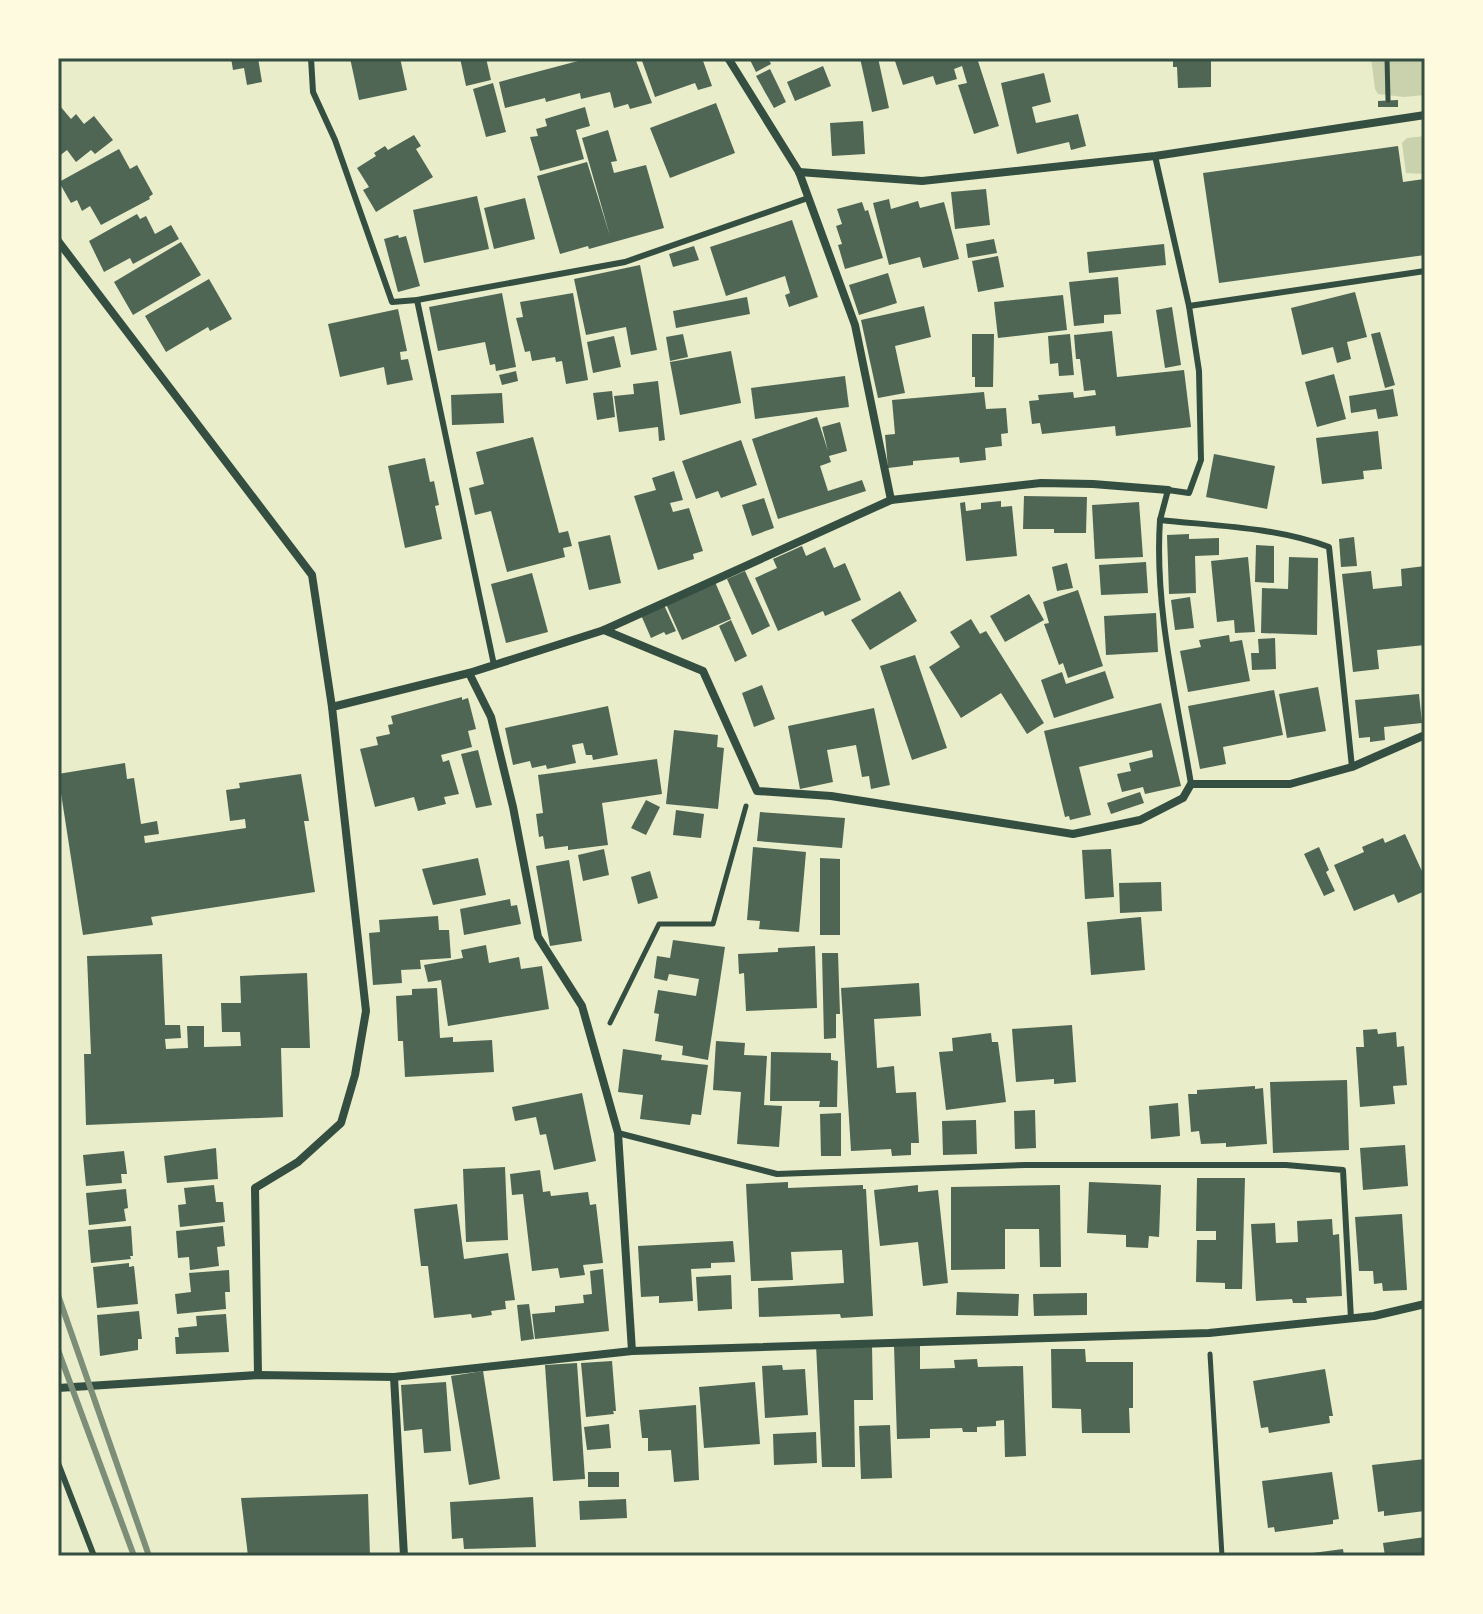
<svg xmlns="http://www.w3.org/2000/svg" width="1483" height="1614" font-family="'PT Sans Narrow',sans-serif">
<rect width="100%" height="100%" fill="#e9edc9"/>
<!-- green -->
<g fill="#cad2ad">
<path d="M1371,58H1425V95L1404,97L1378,94L1375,89Z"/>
<path d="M1425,136V174L1406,173L1402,143L1407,138Z"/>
</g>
<!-- building -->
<g fill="#4f6655">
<path d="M231,58H258L262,82L247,85L244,68L233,70Z"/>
<path d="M350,58H400L407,90L359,100Z"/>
<path d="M460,58H486L491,80L466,86Z"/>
<path d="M578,58H635L652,103L630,109L628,104L614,108L610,92L581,99L580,93L546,102L545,98L505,108L499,82L578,61Z"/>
<path d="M641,58H702L712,86L698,90L695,83L655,97Z"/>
<path d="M749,58H768L771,64L756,72Z"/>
<path d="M860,58H878L889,108L872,112Z"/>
<path d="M894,58H977L999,126L974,134L958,85L967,83L962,66L954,69L957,79L936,85L933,76L903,85Z"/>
<path d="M1173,58H1211V87L1178,88L1177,67H1173Z"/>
<path d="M823,66L831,86L795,101L787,82Z"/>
<path d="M770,69L786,102L774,108L756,76Z"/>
<path d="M1044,73L1051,102L1032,107L1036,123L1078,114L1086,146L1071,150L1069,142L1017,154L1001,83Z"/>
<path d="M493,83L506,132L486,137L473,89Z"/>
<path d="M1398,100V107H1378V101Z"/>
<path d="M716,103L735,153L670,178L650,128Z"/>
<path d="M60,106L71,119L76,114L84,124L94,116L113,140L95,154L91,150L76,162L67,150L58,157Z"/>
<path d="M585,107L590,126L576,130L584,159L540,171L530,137L538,136L536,129L547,126L545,119Z"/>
<path d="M863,121L865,154L832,156L830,123Z"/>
<path d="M608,130L617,161L611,162L614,173L646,165L664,228L589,249L588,246L560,254L537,176L587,162L610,236L582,138Z"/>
<path d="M414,135L421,146L416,149L433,177L376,212L363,190L369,187L357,168L376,156L374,153L385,146L388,150Z"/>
<path d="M1398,146L1403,182L1424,179L1425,255L1219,283L1203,173Z"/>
<path d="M119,149L130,169L137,165L153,194L149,197L150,199L101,225L90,206L82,211L77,200L71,203L59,182Z"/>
<path d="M986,189L990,225L955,229L951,192Z"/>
<path d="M477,196L489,249L424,263L413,210Z"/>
<path d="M525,198L535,239L494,249L484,208Z"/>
<path d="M889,199L891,209L918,201L920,208L944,202L959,259L923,268L920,257L889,265L873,203Z"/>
<path d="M862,202L865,211L868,210L883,258L845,269L838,245L842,244L836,226L842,224L837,209Z"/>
<path d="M137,214L140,219L146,216L155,234L171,225L179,239L133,264L130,258L104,272L89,241Z"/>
<path d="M792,220L818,297L789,307L785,295L790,293L785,276L726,296L710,247Z"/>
<path d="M398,235L399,238L406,236L420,286L398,292L384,239Z"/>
<path d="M994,239L997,253L968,258L966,244Z"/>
<path d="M181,242L201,275L133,315L114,282Z"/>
<path d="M1164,244L1166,265L1089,273L1087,252Z"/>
<path d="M694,246L699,260L673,267L669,254Z"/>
<path d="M998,256L1004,287L978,292L972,261Z"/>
<path d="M640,265L657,350L631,355L626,327L586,335L574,279Z"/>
<path d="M888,273L897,303L859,315L849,285Z"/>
<path d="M1118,277L1121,314L1104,315V323L1074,326L1069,282Z"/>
<path d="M209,279L232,319L210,331L208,327L166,352L145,316Z"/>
<path d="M1355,292L1367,337L1347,342L1351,359L1337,363L1333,347L1302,355L1291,308Z"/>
<path d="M502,293L516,367L496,371L495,364L490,365L485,342L438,351L429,307Z"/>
<path d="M573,293L588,380L566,384L562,361L556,362L555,357L532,361L530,351L525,352L516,318L523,317L520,302Z"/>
<path d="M1063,295L1067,330L998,338L994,302Z"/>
<path d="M747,297L750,314L676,328L673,311Z"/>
<path d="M924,306L931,337L895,346L905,393L878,398L861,320Z"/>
<path d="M1172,307L1181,365L1165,368L1156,310Z"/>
<path d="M398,309L407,351L400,352L401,360L408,359L413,380L387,385L384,367L340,377L328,324Z"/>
<path d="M1112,331L1117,377L1184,370L1191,427L1116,436L1115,426L1042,434L1040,423L1032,424L1029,401L1039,400L1038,395L1073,392L1074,398L1096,395L1095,390L1084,391L1080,359H1076L1074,335Z"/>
<path d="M1380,332L1395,385L1385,388L1371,334Z"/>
<path d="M683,334L688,357L670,361L666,337Z"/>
<path d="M972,334H994L993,387H975V377H972Z"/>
<path d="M1070,334L1074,375L1059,376L1058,363L1050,364L1048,336Z"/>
<path d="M614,336L621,367L593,373L587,342Z"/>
<path d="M731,351L741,403L680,415L670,362Z"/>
<path d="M516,371L518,381L502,385L499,375Z"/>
<path d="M1334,374L1346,419L1317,427L1305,382Z"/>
<path d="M845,376L849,407L755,419L751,388Z"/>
<path d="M658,381L665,440L659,441L658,427L619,432L614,396L634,394L633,384Z"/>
<path d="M1393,389L1398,416L1378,419L1376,409L1351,413L1349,396Z"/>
<path d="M612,391L615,417L597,420L593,393Z"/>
<path d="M984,392L986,409L1006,408L1008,433L1001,434L1002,446L985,448L986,460L960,463L959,457L913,461V465L888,468L885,435L895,434L892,400Z"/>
<path d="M502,393L504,423L452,425L451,395Z"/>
<path d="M817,417L828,451L822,427L840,422L847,451L829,456L831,462L820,466L828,491L862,480L866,491L778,519L752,439Z"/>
<path d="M1378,431L1382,469L1363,471L1364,479L1322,484L1316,438Z"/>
<path d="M533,437L559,533L568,531L572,546L563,548L565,557L507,572L491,511L475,515L469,488L484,484L476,452Z"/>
<path d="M741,440L757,485L721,498L718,491L696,499L682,461Z"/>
<path d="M1214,454L1275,466L1267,509L1206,497Z"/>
<path d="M425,458L430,482L434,481L439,505L435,506L442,539L405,548L388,466Z"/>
<path d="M674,471L683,500L670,503L673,512L689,508L703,551L693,554L694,559L658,570L634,496L656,490L652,478Z"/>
<path d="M1024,496L1087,497L1086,533H1054V529H1023Z"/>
<path d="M764,498L774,528L752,536L742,505Z"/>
<path d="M1001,501V507L1012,506L1017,556L966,561L960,503L965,502L966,511L981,509V503Z"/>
<path d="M1139,502L1143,557L1095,559L1092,505Z"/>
<path d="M1189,534V539L1219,538V555L1195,556L1196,593L1169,594L1167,535Z"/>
<path d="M610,535L621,583L589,590L578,542Z"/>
<path d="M1354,537L1357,566L1341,567L1339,539Z"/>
<path d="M1256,545L1274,546V583L1255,582Z"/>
<path d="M802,546L806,556L825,547L834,568L845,563L861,600L825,616L823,611L778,631L755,578L777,568L773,559Z"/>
<path d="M1248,557L1255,632L1235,633L1234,620L1217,622L1211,561Z"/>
<path d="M1289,557L1318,558L1317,635L1261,633L1262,588L1288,589Z"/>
<path d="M1146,562L1148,593L1101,595L1099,565Z"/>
<path d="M1067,563L1073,588L1057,591L1052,567Z"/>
<path d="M1425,566V645L1377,650L1379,669L1353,672L1342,574L1371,571L1373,589L1402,586L1401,569Z"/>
<path d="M745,571L770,626L752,635L727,579Z"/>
<path d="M532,573L548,632L506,643L491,584Z"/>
<path d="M715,582L731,619L682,640L666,604Z"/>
<path d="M1078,590L1103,666L1068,678L1063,663L1059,665L1044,624L1049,623L1043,602Z"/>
<path d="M900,591L917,621L870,650L851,620Z"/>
<path d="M1029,594L1044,620L1005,642L990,616Z"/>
<path d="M1190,597L1194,628L1175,630L1171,600Z"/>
<path d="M664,605L676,631L666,635L664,632L651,638L641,615Z"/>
<path d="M1156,613L1158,652L1106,655L1104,616Z"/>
<path d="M971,619L980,634L986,631L1044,723L1027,734L1001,693L961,718L929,667L960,647L950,632Z"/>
<path d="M731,620L747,656L735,662L719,626Z"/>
<path d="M1229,635L1230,642L1242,640L1250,681L1188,692L1180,651L1201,647L1199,640Z"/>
<path d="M1275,638L1276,669L1252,670L1251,653H1259L1258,639Z"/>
<path d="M915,655L947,748L912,760L880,666Z"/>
<path d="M1105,671L1114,698L1054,718L1041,680L1062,672L1066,684Z"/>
<path d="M762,685L775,719L754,727L742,693Z"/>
<path d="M1318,687L1326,731L1287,738L1279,694Z"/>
<path d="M1274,690L1283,735L1223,747L1226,764L1200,769L1188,706Z"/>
<path d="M1419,694L1422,723L1384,727L1385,740L1370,742V737L1359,738L1355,700Z"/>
<path d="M462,697V700L468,698L476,729L468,731L472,747L441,755L443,762L449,760L459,794L444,797L446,804L418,811L414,797L375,807L360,749L378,745L376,737L390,734L388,725L393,724L391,716Z"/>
<path d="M1161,703L1181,786L1145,794L1143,787L1122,792L1117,774L1131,771L1129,763L1153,757L1152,750L1079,767L1091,815L1070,820L1069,816L1065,817L1044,731Z"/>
<path d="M608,706L618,755L593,760L592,755H586L583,743L572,745L576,763L547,769L546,765L532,768L530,761L513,765L505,728Z"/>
<path d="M874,708L890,785L871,789L869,776L862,777L856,745L827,750L833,782L800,789L788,726Z"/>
<path d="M674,730L718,735L717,747L724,748L718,809L666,804Z"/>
<path d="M478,750L492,805L476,808L461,754Z"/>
<path d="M657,759L662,794L602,803L608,845L568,850V846L545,849L543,836L539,837L536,814L543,813L538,775Z"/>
<path d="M125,763L127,779L134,778L141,824L157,821L159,834L144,836L145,843L246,828L245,819L230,821L226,790L240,788L239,783L301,774L309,821H304L315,892L151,917L153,925L83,935L58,774Z"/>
<path d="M1140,792L1144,803L1111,814L1107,803Z"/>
<path d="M646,800L660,807L646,835L631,828Z"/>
<path d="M676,810L704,814L701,838L673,835Z"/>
<path d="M760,812L845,818L842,848L757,841Z"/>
<path d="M1405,834L1425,878V891L1398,903L1394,894L1354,911L1334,865L1364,852L1362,847L1383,838L1385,843Z"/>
<path d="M753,847L806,852L799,932L759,929L760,921L747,920Z"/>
<path d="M1319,847L1329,870L1326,872L1335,891L1324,896L1304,854Z"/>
<path d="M604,849L609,875L583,881L578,855Z"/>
<path d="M1111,849L1114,897L1085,899L1082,850Z"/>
<path d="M478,858L486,895L433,905L422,869Z"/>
<path d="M820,858L840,859V935H820Z"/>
<path d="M569,860L582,941L550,946L536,866Z"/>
<path d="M650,871L658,898L638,904L631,877Z"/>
<path d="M1161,882L1162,911L1120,913L1119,883Z"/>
<path d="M510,899L511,906L517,905L521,924L464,935L460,909Z"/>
<path d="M438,916L439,930H449L451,958L420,960L421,969L401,970L402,983L373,985L369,933L380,932L379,920Z"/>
<path d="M1141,917L1145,970L1091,975L1087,922Z"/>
<path d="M673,940L725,947L708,1060L682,1055L683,1046L655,1041L659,1014L654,1013L658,990L696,996L699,979L669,974L667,981L654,978L657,956L670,958Z"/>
<path d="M486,945L489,963L519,957L521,969L542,966L549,1009L448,1026L441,980L428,982L424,965L463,958L461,950Z"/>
<path d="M815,946L817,1008L746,1011L744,973L739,974L738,954L778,952V948Z"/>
<path d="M822,953H838L840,1014H836V1038L824,1039Z"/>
<path d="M162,954L165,1025H180L181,1038L165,1039L166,1049L188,1048L187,1026H204V1047L241,1046L240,1032H222L221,1003H241L240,976L307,973L310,1048H281L283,1117L86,1125L84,1054H91L87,956Z"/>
<path d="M919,983L921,1016L874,1019L877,1068L894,1066L896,1093L916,1092L919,1143H911V1155L892,1156L891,1149L851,1151L841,988Z"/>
<path d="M437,988L440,1038L453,1037V1042L492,1040L494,1072L405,1077L403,1041H398L396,996L412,995V989Z"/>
<path d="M1072,1025L1076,1082L1054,1084V1079L1016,1082L1012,1029Z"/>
<path d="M1377,1029L1378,1034L1396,1032L1397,1047L1404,1046L1407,1085L1393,1086L1395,1104L1360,1107L1356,1047H1364L1363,1030Z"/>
<path d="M991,1033L992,1042H998L1006,1102L946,1110L939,1052L953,1051L952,1038Z"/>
<path d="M716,1041L745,1043L744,1055L767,1056L764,1105L782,1106L779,1147L737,1144L741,1092L713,1090Z"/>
<path d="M623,1049L662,1055L661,1060L708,1065L701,1115L692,1114L690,1125L640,1119L643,1095L618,1092Z"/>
<path d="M771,1052L831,1053V1060L838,1061L837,1107H819L820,1101H770Z"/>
<path d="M1347,1080L1349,1150L1273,1153L1270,1082Z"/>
<path d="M1255,1086V1089L1263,1088L1267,1144L1226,1147V1143L1201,1144L1199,1131L1191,1132L1188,1094H1197V1090Z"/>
<path d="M582,1093L596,1161L554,1170L546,1134L540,1135L536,1117L515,1121L512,1107Z"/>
<path d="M1178,1103L1180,1136L1151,1139L1149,1106Z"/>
<path d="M1035,1110L1036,1148L1015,1149L1014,1111Z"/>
<path d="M841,1113V1156H821L820,1114Z"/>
<path d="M976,1120L977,1154L943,1155L942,1121Z"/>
<path d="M1405,1145L1408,1186L1363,1190L1360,1148Z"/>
<path d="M216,1148L218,1179L167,1183L164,1156Z"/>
<path d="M124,1151L127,1174H121L122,1183L86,1186L83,1155Z"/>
<path d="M505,1167L508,1240L466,1242L463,1169Z"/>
<path d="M540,1170L543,1192L550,1191L551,1196L588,1192L590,1205L596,1204L603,1263L583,1265L585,1275L560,1278L558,1268L532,1271L523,1194L512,1195L510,1174Z"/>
<path d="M1197,1178H1245L1242,1289H1225V1283L1196,1282L1197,1240H1216V1231H1196Z"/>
<path d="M788,1182V1188L863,1185V1189H866L873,1316L841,1318L840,1314L759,1317L758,1288L844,1283L842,1250L791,1252L793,1280L751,1281L746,1184Z"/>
<path d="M1089,1182L1161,1185L1159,1237L1149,1236L1148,1248L1126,1247V1235L1087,1233Z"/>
<path d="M214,1185L216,1202H223L225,1222L180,1227L178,1205L186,1204L184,1188Z"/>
<path d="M918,1185V1192L938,1190L948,1283L923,1286L918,1242L880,1246L874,1190Z"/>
<path d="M1060,1185L1061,1267H1040L1039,1229H1005V1269L951,1270V1187Z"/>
<path d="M126,1189L128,1208L124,1209L126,1221L89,1225L86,1193Z"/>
<path d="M457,1204L464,1259L508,1253L515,1300L505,1301L506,1309L491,1311L492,1315L472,1318L471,1314L434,1318L428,1266H421L414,1209Z"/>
<path d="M1402,1214L1407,1290L1383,1291L1382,1283L1374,1284L1373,1271H1359L1355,1217Z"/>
<path d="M1332,1219L1333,1235L1339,1234L1342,1296L1306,1298L1307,1303H1293L1292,1299L1256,1301L1251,1224L1275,1223L1276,1243L1298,1242L1297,1221Z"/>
<path d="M131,1226L133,1256H130L131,1259L91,1263L88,1230Z"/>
<path d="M223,1226L225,1246L217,1247L219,1266L190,1270L189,1257L178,1258L176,1231Z"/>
<path d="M733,1241L735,1262L711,1263V1268L691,1269L693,1301L659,1303V1296L641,1297L638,1246Z"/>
<path d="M129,1263V1267L134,1266L138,1304L97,1308L93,1267Z"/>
<path d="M603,1269L609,1331L535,1339L532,1314L555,1312V1306L584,1303L583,1295L592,1294L590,1271Z"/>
<path d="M229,1270L230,1292H225L226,1309L177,1314L175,1294L191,1292L189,1273Z"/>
<path d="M731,1275L732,1309L698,1311L696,1277Z"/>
<path d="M957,1292L1019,1294L1018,1316L956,1315Z"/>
<path d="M1087,1293V1315L1034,1316L1033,1294Z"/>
<path d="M529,1304L534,1339L521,1341L517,1305Z"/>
<path d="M139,1311L142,1339H138V1350L100,1356L97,1315Z"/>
<path d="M226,1314L229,1352L176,1354L175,1337H179L178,1328L197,1326L196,1316Z"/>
<path d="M816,1345H872L873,1400H854L855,1467H822Z"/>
<path d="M894,1346H920V1369L955,1368L954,1360L977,1359L978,1367L1023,1366L1026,1456L1005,1457L1004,1420L996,1421V1426L977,1427V1432H963L962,1428L930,1429V1438L897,1439Z"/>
<path d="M1051,1349H1085L1086,1362H1133V1408H1129L1130,1433H1082L1081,1409L1052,1408Z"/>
<path d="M612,1361L616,1411H613L614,1414L586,1417L581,1363Z"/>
<path d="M577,1363L585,1479L553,1481L545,1365Z"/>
<path d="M782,1365L783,1370L805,1369L808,1415L765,1418L762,1366Z"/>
<path d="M1325,1369L1333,1416H1329L1330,1423L1269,1433L1268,1427L1261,1428L1253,1381Z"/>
<path d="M483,1371L500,1479L469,1485L451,1376Z"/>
<path d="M446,1382L451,1451L424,1453L422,1429L404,1431L401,1385Z"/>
<path d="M755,1382L760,1444L704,1448L699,1387Z"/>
<path d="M696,1405L699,1480L674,1482L671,1450L648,1451V1438H642L639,1410Z"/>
<path d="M609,1424L611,1448L587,1450L584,1427Z"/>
<path d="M890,1425L892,1478L861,1479L859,1426Z"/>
<path d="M816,1432L817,1463L774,1465L773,1434Z"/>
<path d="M1425,1459V1511L1384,1516V1511L1378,1512L1372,1465Z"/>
<rect x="588" y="1472" width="31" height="15"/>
<path d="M1332,1472L1339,1519L1333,1520V1524L1275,1532L1274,1527L1268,1528L1262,1481Z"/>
<path d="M368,1494L370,1556H248L241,1498Z"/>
<path d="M533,1497L536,1547L464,1549L463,1538L452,1539L450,1502Z"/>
<path d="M626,1499L627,1518L580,1520L579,1501Z"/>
<path d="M1425,1537V1556H1385L1383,1543Z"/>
<path d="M1343,1549L1344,1556H1305V1554Z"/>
</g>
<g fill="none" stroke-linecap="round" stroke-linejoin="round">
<!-- path -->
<g stroke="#344e41" stroke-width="5">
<path d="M1387,58L1388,100"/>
<path d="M610,1023L659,924H713L746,806"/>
<path d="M1210,1354L1222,1556"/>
</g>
<!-- service -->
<g stroke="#344e41" stroke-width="6">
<path d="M311,58L313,92L335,140L392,302L417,300L625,262L808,198"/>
<path d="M1155,156L1189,306L1199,371L1201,460L1189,493L1168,490L1160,520C1216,526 1275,527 1329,547L1352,767"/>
<path d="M417,300L494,665"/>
<path d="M1189,306L1425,271"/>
<path d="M1160,520C1154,608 1177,698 1191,784"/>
<path d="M618,1133L777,1174L1026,1165H1286L1343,1170L1351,1319"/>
<path d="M58,1463L94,1556"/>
</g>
<!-- minor -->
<g stroke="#344e41" stroke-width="8">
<path d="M728,58L799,172L855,325L891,500"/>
<path d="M799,172L922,181L1155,156L1425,115"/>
<path d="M58,241L312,575L332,707L366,1011L355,1075L341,1123L298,1162L255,1188L258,1375"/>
<path d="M604,630L703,671L757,791L831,796L1073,834L1140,820L1183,798L1191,784H1290L1352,767L1425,735"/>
<path d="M469,673L491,717L513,807L538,937L582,1006L618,1133L632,1351"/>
<path d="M332,707L469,673L604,630L891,500L1041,483L1093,484L1168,490"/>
<path d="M394,1377L404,1556"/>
<path d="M58,1388L258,1375L394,1377L632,1351L1209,1333L1374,1316L1425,1304"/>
</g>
<!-- rail -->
<g stroke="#7c8e77" stroke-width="6">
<path d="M58,1295L149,1556"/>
<path d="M58,1350L134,1556"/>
</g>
</g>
<!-- border -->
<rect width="1483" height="1614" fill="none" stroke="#fefae0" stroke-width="120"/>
<rect x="60" y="60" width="1363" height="1494" fill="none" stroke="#344e41" stroke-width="3"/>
</svg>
